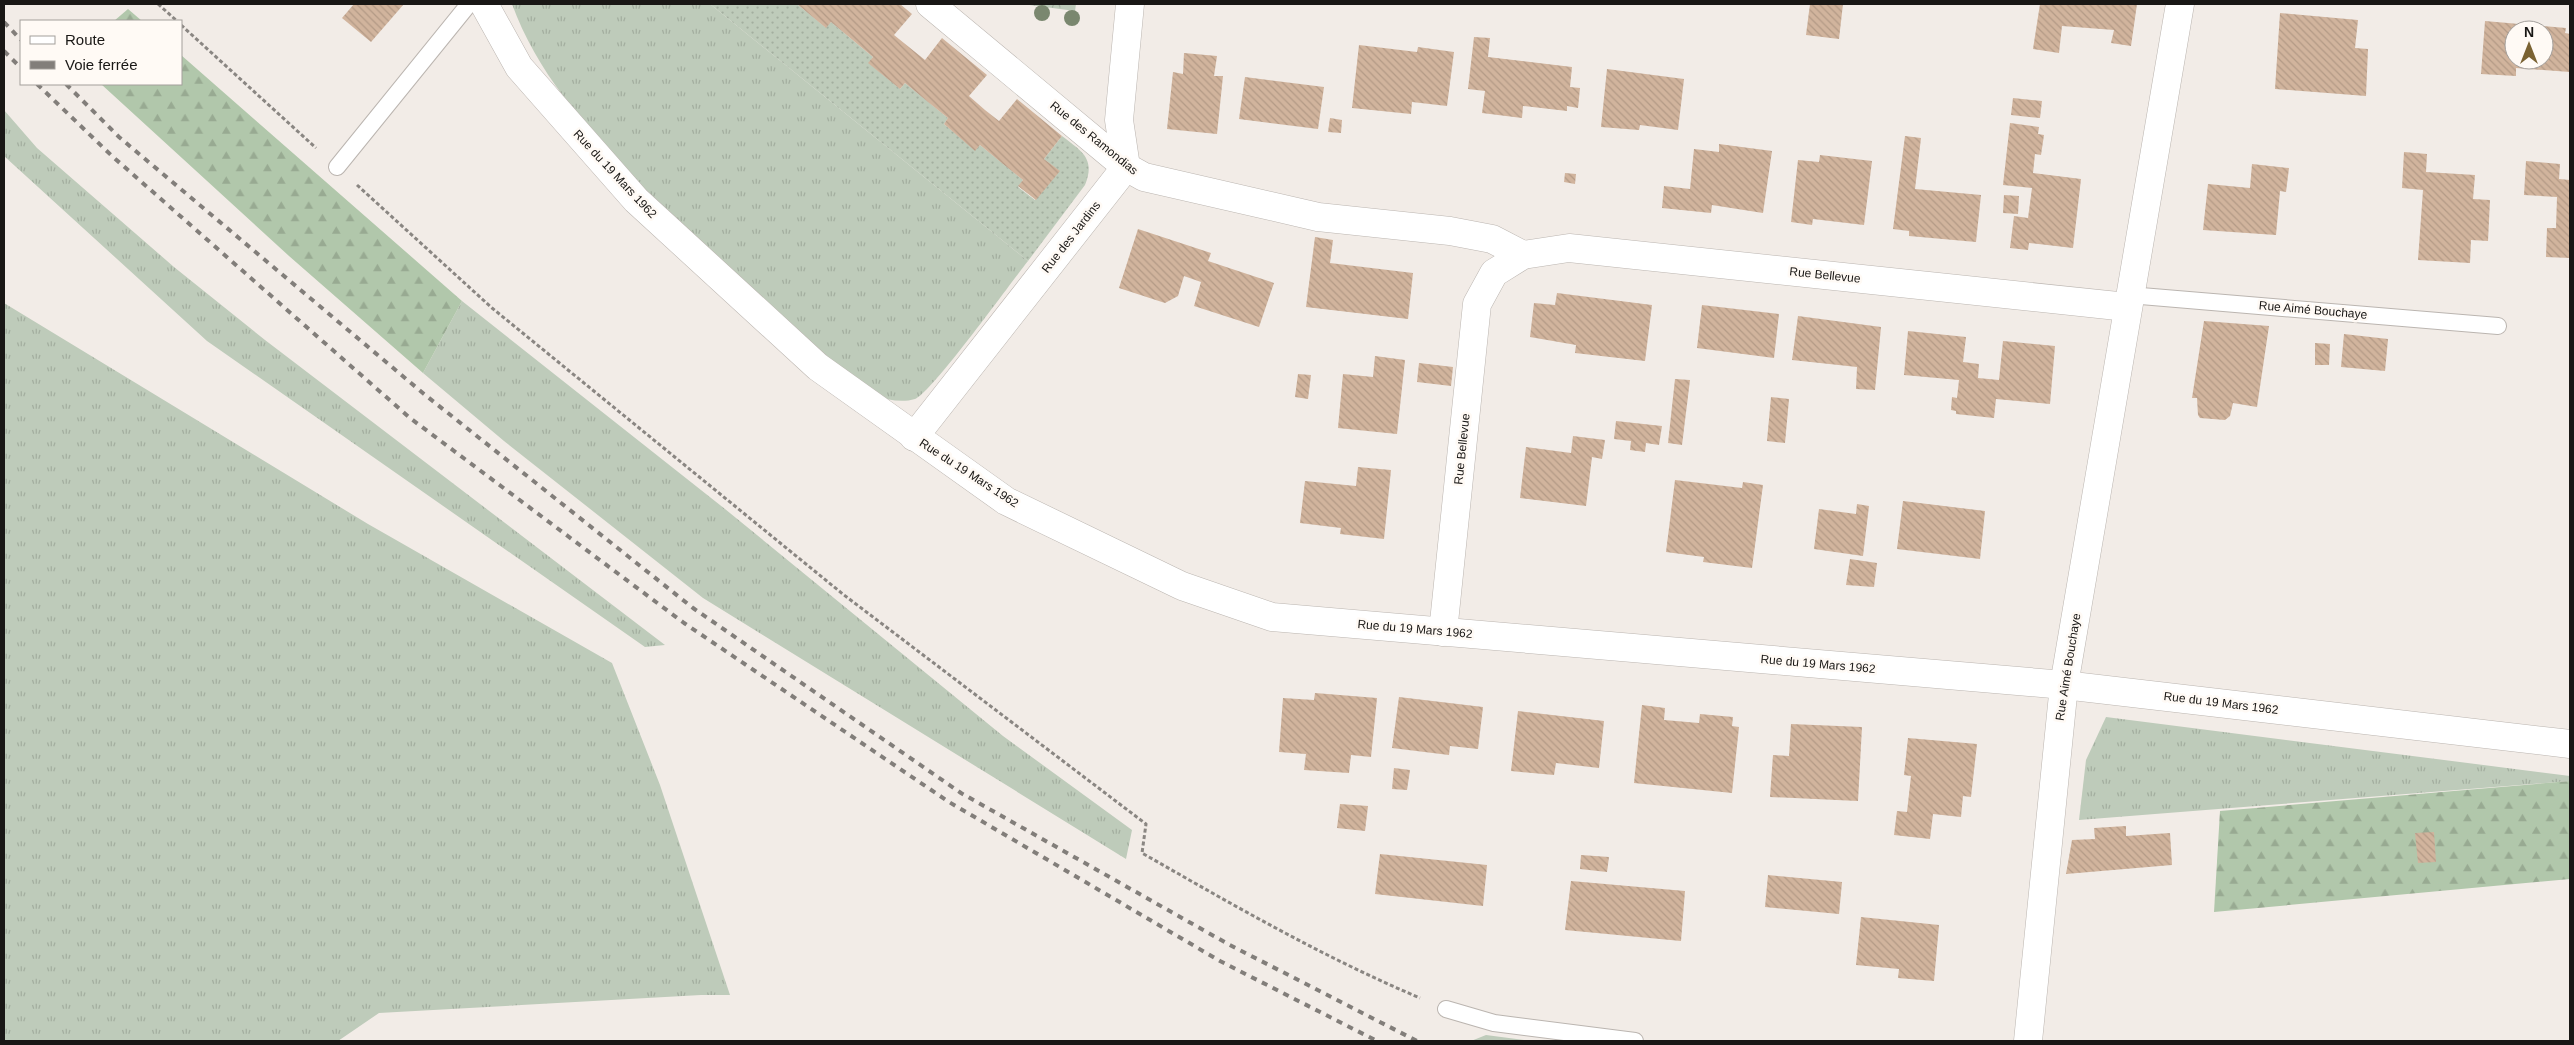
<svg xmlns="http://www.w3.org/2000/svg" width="2574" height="1045" font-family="Arial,sans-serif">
<defs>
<pattern id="grass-tufts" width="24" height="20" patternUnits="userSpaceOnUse" patternTransform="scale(1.25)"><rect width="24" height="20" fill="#becbba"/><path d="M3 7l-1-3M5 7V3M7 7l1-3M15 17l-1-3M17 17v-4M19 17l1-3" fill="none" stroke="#a3ae9f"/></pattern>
<pattern id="forest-firs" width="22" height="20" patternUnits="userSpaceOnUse" patternTransform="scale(1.25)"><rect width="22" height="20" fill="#b1c7ab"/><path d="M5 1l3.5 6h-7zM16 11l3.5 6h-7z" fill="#98aa92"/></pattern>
<pattern id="park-crowns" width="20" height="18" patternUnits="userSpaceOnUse" patternTransform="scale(1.25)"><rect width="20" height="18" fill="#becbba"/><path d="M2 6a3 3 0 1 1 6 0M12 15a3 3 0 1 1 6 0" fill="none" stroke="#a3ae9f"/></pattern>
<pattern id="garden-dots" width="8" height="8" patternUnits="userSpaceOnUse" patternTransform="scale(1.25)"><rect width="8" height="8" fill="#becbba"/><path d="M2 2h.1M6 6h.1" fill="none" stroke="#a3ae9f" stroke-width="1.8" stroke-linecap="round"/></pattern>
<pattern id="building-back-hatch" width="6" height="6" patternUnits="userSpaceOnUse" patternTransform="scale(1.25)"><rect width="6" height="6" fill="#d1b49d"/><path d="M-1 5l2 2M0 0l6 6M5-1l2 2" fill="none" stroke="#b39a86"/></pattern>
</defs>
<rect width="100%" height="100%" fill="#f2ece7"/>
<!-- grass -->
<g fill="url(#grass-tufts)">
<path d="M512,4H710L1028,261C1012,281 930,395 915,399C902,403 887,400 874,395C846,381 821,353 797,332C716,260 630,183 564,97C542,68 524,37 512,4Z"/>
<path d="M4,110L37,148L174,267L265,340L665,645L645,647L207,341L4,156Z"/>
<path d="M462,301L725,509L1003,736L1132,830L1126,859L703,598L504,441L423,373Z"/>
<path d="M4,303L368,524L612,663L660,785L730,995H701L379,1013L338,1041H5Z"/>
<path d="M2106,717L2570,776V781L2079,820L2086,760Z"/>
<path d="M1486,1035L1532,1041H1471Z"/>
</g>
<!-- forest -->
<g fill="url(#forest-firs)">
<path d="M128,9L142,21H114Z"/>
<path d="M181,55L462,301L423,373L289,256L101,84H181Z"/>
<path d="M2570,781V879L2214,912L2220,811Z"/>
</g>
<!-- park -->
<path fill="url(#park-crowns)" d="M1022,4H1076L1075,11Z"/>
<!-- garden -->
<path fill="url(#garden-dots)" d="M710,4H797L825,27L831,22L873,57L869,63L900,89L905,83L948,118L944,124L975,150L980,145L1023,180L1018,187L1035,200L1059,171L1044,159L1062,136C1081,151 1096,158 1085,185L1028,261Z"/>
<!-- building -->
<g fill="url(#building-back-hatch)" fill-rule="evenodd">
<path d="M354,4H404L371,42L342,18Z"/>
<path d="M797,4H900L912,14L894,35L925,60L942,38L987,75L969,96L985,110L999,121L1017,99L1062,136L1044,159L1060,171L1036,200L1018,186L1023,180L1003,164L980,145L975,151L944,124L948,118L928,102L905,83L900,89L868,63L873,57L831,22L826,28Z"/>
<path d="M1810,4H1843L1839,39L1806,35Z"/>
<path d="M2040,4H2137L2131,46L2111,43L2114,30L2062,26L2059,53L2033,49Z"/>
<path d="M2280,13L2358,20L2355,48L2368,49L2366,96L2275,89Z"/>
<path d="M2485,21L2566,28L2565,33L2570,34V72L2516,68V76L2481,74ZM2514,30H2544V60H2514Z"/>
<path d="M1474,37L1490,38L1488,57L1572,67L1570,87L1580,88L1578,108L1567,106V111L1523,106L1522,118L1482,113L1485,91L1468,89Z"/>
<path d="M1359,45L1417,52L1418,47L1454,52L1447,106L1412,102L1411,114L1352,108Z"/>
<path d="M1184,53L1217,56L1214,76H1223L1217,134L1167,129L1173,72L1183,74Z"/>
<path d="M1607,69L1684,79L1678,130L1640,125L1639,130L1601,127Z"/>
<path d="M1245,77L1324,87L1318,129L1239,119Z"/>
<path d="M2013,98L2042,101L2040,118L2011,115Z"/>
<path d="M1330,118L1342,120L1341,133L1328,132Z"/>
<path d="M2010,123L2039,127L2038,134L2044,135L2041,155L2035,154L2033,173L2081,179L2073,248L2029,243L2028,250L2010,248L2014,216L2028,218L2032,188L2003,185Z"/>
<path d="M1905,136L1921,138L1915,189L1981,195L1976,242L1909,236V231L1893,229Z"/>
<path d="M1719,144L1772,151L1763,213L1712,205L1711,213L1662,208L1664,186L1690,189L1694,149L1719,152Z"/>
<path d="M2404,152L2427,154L2426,172L2475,175L2473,199L2490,200L2488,241L2471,240L2470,263L2418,260L2423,190L2402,188Z"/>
<path d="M1820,155L1872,161L1864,225L1813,219L1812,225L1791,222L1798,160L1819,162Z"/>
<path d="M2526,161L2560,164L2559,179L2570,180V258L2546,257L2547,228H2556L2557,197L2524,195Z"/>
<path d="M2252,164L2289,168L2286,192L2280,191L2276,235L2203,230L2208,184L2250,188Z"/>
<path d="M1565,173L1576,174L1575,184L1564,182Z"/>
<path d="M2004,195L2019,196L2018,214L2003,213Z"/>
<path d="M1138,229L1211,253L1208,261L1274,283L1259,327L1194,306L1201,282L1184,276L1178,296L1165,303L1119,288Z"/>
<path d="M1315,237L1333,240L1330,263L1413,273L1408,319L1306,307Z"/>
<path d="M1557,293L1652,305L1645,361L1575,353L1576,345L1530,337L1534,303L1555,305Z"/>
<path d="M1702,305L1779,314L1774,358L1697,348Z"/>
<path d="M1798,316L1881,327L1875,390L1856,389L1857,367L1792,360Z"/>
<path d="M2204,321L2269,326L2257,407L2233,403L2230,416L2225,420L2200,418L2198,415L2197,398H2192Z"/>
<path d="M1908,331L1966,337L1963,362L1979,364L1978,378L1999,380L2003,341L2055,346L2050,404L1996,399L1994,418L1956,414V411L1951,410L1952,397L1957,398L1959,380L1904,375Z"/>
<path d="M2344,334L2388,339L2385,371L2341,367Z"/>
<path d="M2315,343L2330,344L2329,365H2315Z"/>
<path d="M1375,356L1405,360L1397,434L1338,428L1343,374L1373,377Z"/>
<path d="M1419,363L1453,367L1451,386L1417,382Z"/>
<path d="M1298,374L1311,375L1308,399L1295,397Z"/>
<path d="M1675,379L1690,380L1682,445L1668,443Z"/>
<path d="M1771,397L1789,399L1785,443L1767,441Z"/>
<path d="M1616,421L1662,426L1659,445L1646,443L1645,452L1630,450L1631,441L1614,439Z"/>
<path d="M1573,436L1605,440L1602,459L1592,457L1586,506L1520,498L1526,447L1571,453Z"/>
<path d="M1358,467L1391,470L1384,539L1340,534L1341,528L1300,523L1305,481L1356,486Z"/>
<path d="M1675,480L1742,488L1743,482L1763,485L1752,568L1703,562L1704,557L1666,552Z"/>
<path d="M1903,501L1985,511L1980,559L1897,549Z"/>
<path d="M1857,504L1869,506L1863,556L1814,549L1819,509L1856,514Z"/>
<path d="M1850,559L1877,563L1874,587L1846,585Z"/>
<path d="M1315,693L1377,698L1371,757L1351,755L1349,773L1304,770L1306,754L1279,752L1283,698L1314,700Z"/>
<path d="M1399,697L1483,707L1478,749L1450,746L1449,755L1392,748Z"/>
<path d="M1642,705L1665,708L1664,720L1699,723L1700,714L1733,717L1732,726L1739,727L1732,793L1634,783Z"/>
<path d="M1518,711L1604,721L1599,768L1556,763L1554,775L1511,771Z"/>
<path d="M1791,724L1862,727L1858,801L1770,797L1773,755L1789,756Z"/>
<path d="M1908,738L1977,744L1971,797L1963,796L1961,817L1933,814L1930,839L1894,835L1897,811L1907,812L1911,776L1904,775Z"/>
<path d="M1394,768L1410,770L1407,790L1392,789Z"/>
<path d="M1340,804L1368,806L1365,831L1337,828Z"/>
<path d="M2126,826V836L2170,833L2172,865L2066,874L2072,840L2095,839L2094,828Z"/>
<path d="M2434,832L2436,862L2418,863L2415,833Z"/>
<path d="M1380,854L1487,865L1483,906L1375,894Z"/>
<path d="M1581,855L1609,857L1607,872L1580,869Z"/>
<path d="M1768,875L1842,882L1839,914L1765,907Z"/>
<path d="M1571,881L1685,891L1681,941L1565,930Z"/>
<path d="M1861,917L1939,925L1934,981L1898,978L1899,969L1856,965Z"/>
</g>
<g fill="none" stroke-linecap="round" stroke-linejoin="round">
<defs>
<g id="lane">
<path d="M337,167L469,4"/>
<path d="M2129,295L2498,326"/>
<path d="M1446,1009L1494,1023L1635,1041"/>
</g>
<g id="street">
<path d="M484,4L519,67L636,200L818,367L1006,501L1182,586L1272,617L2064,685L2570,744"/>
<path d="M930,4L1126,167L1144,177L1318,217L1450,231L1492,239L1523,255"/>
<path d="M914,437L1126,167L1119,120L1130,4"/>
<path d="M1443,632L1477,304L1494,273L1523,255L1569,248L2127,307"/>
<path d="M2028,1041L2064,685L2180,4"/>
</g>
</defs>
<!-- lane casing -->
<use href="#lane" stroke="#bbb5b0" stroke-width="18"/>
<!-- street casing -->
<use href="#street" stroke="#bbb5b0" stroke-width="29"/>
<!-- path -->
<g stroke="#8a8682" stroke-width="3" stroke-dasharray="4 2.5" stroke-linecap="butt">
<path d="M158,4L177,21"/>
<path d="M181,25L316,148"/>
<path d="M357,185L492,308L844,595L1146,824L1142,853C1233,905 1323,957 1420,998"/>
</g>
<!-- lane -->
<use href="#lane" stroke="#fff" stroke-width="16"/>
<!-- street -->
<use href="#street" stroke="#fff" stroke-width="28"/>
<!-- rail -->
<g stroke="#827e7a" stroke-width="4" stroke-dasharray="6 6" stroke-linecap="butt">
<path d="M4,22L21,40"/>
<path d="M4,51L21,68"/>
<path d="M37,84L112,156L410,418L684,623L949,802L1220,961L1377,1041"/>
<path d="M66,84L119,137L424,394L693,608L961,793L1228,944L1417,1041"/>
</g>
</g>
<!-- trees -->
<g fill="#7a876f">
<circle cx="1042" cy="13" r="8"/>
<circle cx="1072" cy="18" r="8"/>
</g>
<g text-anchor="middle" stroke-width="5" stroke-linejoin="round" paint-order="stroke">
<!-- street labels -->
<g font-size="12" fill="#191715" stroke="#fffaf5">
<text transform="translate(1094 138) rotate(39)" y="4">Rue des Ramondias</text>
<text transform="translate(615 174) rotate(47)" y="4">Rue du 19 Mars 1962</text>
<text transform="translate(1071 237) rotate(-52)" y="4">Rue des Jardins</text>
<text transform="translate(1825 275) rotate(6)" y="4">Rue Bellevue</text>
<text transform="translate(2313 310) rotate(5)" y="4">Rue Aimé Bouchaye</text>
<text transform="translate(1462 449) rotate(-84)" y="4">Rue Bellevue</text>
<text transform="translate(969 473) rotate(33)" y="4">Rue du 19 Mars 1962</text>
<text transform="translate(1415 629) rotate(5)" y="4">Rue du 19 Mars 1962</text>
<text transform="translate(1818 664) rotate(5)" y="4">Rue du 19 Mars 1962</text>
<text transform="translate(2068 667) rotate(-81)" y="4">Rue Aimé Bouchaye</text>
<text transform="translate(2221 703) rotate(7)" y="4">Rue du 19 Mars 1962</text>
</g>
</g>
<!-- border -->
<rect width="2574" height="1045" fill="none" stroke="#191715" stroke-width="10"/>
<!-- legend -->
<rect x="20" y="20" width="162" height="65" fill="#fffaf5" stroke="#a39f9b"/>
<rect x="30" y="36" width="25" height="8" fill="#ffffff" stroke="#a39f9b"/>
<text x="65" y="45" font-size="15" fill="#191715">Route</text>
<rect x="30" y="61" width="25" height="8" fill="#827e7a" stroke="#a39f9b"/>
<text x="65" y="70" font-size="15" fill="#191715">Voie ferrée</text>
<!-- north arrow -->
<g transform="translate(2529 45)"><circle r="24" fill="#fffaf5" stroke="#a39f9b"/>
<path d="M0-4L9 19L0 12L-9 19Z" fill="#7a6232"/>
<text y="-8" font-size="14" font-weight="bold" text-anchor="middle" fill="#191715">N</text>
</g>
</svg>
